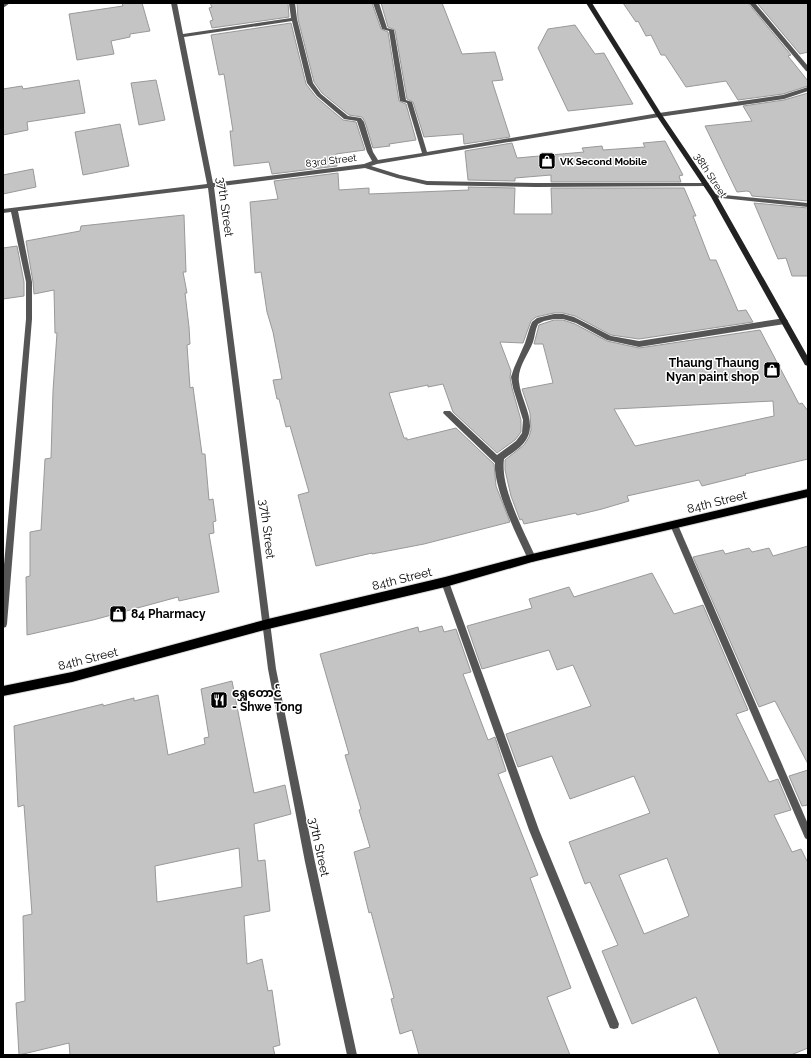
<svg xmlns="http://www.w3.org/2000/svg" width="811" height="1058" font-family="Raleway,'Noto Sans Myanmar',sans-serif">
<rect width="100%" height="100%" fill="#fff"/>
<!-- building -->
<g fill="#c4c4c4" stroke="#999" fill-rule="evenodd">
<path d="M122,3H142L150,31L130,34V37L111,41L114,54L77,60L69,14L123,6Z"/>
<path d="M210,3H288L289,17L212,28L210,21L213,20L209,8L212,7Z"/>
<path d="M297,3H372L381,29L388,32L399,101L406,104L416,140L389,144L390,146L373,148L365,122L362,117L349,115L322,93L314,82L298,19Z"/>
<path d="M381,3H442L462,54L495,52L503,80L492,81L510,137L464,144L463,134L424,137L413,102L407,99L395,30L388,27Z"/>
<path d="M623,3H748L791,55L788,56L808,81V86L783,94L738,100L726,81L686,87L665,55H661L651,35L646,36L638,21L636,22Z"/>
<path d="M757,3H808V52L800,54Z"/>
<path d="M291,23L306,84L316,97L343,120L356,122L365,150L336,154L337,166L272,174L269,162L234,166L230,131H233L224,74L219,75L211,35Z"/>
<path d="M575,25L595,54L604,53L633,104L568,111L538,48L548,29Z"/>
<path d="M79,80L85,113L27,122L28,130L3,135V89L22,86L23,89Z"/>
<path d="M156,80L165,120L139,125L131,83Z"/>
<path d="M808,93V201L752,196L750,192L747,191L737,192L705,126L752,121L743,106L784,100Z"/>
<path d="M120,124L129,166L83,175L75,132Z"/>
<path d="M665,141L683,175L679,176L681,182H551V175L515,178V181L468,180L465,151L512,143L517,158L584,152L582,148L602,146L603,150L645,147L643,143Z"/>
<path d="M33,169L36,187L3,194V175Z"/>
<path d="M338,173L339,190L369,188V194L469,190L468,187L515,188L514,214H552L551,188H684L696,216H693L710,260H716L738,311L746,310L753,322L639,339L611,335L575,316L563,313H554L536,317L531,321L523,343L500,342L511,371L510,377L512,388L521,420V432L515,440L497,453L453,412L443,384L428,387V385L389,393L404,438H407V440L456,428L494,464L496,486L510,522L424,544L372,554V553L316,566L298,495L309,492L290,426L286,427L279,399H277L273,380L282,379L273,332L267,312L261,272L255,273L250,202L278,199L274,181Z"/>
<path d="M754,203L808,208V276H792L786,258L778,259Z"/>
<path d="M184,215L186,272H183L187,293H185L189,327L190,344L187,345L190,388L193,387L202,454H205L209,500L213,499L216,521L213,522L214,533L209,534L219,592L179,601L178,597L93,620L27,635L26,577L30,576V532L41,530L45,459L51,458L53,391L57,333H55L54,290L34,294L33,282L26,241L80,231L81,226Z"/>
<path d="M17,246L24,282V296L3,299V248Z"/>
<path d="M554,320H563L575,324L607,341L639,348L760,330L799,404L802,403L808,411V459L745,474L746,475L702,486L699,480L627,496L629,501L602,509L577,515L576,513L524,524L522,519L520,520L511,496L505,470V460L524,445L529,437L531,430L530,413L522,389L553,383L543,344H534L539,325ZM773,401L774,416L635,446L614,409Z"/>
<path d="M808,546V764L775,701L759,707L693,557L723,550L725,554L749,548L752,552L769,548L773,556Z"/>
<path d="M652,573L674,614L703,605L748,710L736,714L769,782L778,779L791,810L774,815L792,852L801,849L808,863V1048L791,1055H720L696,997L632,1024L602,951L618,945L590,882L585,884L569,842L650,813L634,776L570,799L552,756L518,767L506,734L591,706L573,665L557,670L549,650L482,669L467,626L532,608L529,599L569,587L574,597ZM667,858L689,916L644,934L619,875Z"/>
<path d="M442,626L444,632L456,629L471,672L463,674L488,740L495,737L506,771L498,774L538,875L530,878L571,988L547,997L570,1055H419L412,1030L400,1034L391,999L394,998L371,912L369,913L354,852L370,847L359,810L361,809L345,755L349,754L320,654L418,627L419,632Z"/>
<path d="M232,681L254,793L285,785L291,814L254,824L258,861L265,860L270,911L244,916L247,964L262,959L268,991L272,990L280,1045L273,1047L275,1055H70L69,1043L19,1055L16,1003L25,1001L23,916L32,914L24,805L18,807L14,726L103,704V706L134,698V701L158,695L168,755L205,744L204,738L209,737L201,689ZM239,848L242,887L157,902L155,866Z"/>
<path d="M808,770V805L802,806L789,776Z"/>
</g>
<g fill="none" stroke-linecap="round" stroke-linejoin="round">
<defs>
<path id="primary" d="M808,489V497L532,562L445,587L268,629L72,682L3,696V686L72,672L268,619L445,577L532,554Z"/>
</defs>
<!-- primary casing -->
<use href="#primary" stroke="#dbdbdb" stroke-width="2"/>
<!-- service -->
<path fill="#555" fill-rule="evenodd" d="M10,3L3,8L4,3Z"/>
<!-- minor -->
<g fill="#555" fill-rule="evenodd">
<path d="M171,3H177L183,34L291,18L289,3H295L297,19L313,83L321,94L348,116L361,118L364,122L373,152L378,160L422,153L407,103L400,101L389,31L382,29L373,3H379L387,28L394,30L406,100L412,102L427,152L659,113L783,95L808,87V91L784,99L659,117L377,164L371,166L400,175L427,181L535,183H708L709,184L706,186L535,187L427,185L397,178L365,168L214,187L276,669L315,862L357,1055H347L305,862L268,669L208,188L18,211L32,282V319L7,624L6,627L3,628V576L26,319V282L11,212L3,213V209L207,184ZM292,21L307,83L317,96L344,119L357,121L367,152L372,161L364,164L213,183L184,37Z"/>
<path d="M749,3H755L808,66V72L806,71Z"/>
<path d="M714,194L808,203V207L712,197V195Z"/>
<path d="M554,314H563L574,317L611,336L639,341L785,318L788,321L785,324L639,347L607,340L576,323L563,319H554L544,321L538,324C535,330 535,336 533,342C528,355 517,368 519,382C521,402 540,425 523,444C518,450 510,454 504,459C500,488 524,531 536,558L535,561L532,562L529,561C518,538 493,488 495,463L443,413L444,411H450L497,455L516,441L522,433L523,420L513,388L511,377L514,368L525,343L530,327L532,322L537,318Z"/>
<path d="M674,522L677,523L678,525L808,824V840L805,838L670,525L671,523Z"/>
<path d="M445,578L448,579L449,582L539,830L619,1024L618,1028L614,1029L610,1028L529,830L441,582L442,579Z"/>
</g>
<!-- secondary -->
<path fill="#222" fill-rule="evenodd" d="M586,3H592L662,115L717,196L808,357V366L805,365L711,197L656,115Z"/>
<!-- primary -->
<use href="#primary" fill="#000" fill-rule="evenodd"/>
</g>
<!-- icons -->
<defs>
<symbol id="shop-square" viewBox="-11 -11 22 22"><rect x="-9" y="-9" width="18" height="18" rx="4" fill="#000" stroke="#fff"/><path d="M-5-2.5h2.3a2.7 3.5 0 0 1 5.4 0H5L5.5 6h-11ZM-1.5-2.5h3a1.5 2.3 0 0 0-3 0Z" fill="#fff"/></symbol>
<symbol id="restaurant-square" viewBox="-11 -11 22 22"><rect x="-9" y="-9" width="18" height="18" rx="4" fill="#000" stroke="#fff"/><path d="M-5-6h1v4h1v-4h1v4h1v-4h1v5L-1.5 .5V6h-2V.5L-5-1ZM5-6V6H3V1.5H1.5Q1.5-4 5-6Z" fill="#fff"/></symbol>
</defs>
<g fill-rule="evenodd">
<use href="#shop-square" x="537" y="151" width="20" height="20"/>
<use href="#shop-square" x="762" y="360" width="20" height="20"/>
<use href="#shop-square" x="108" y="604" width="20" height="20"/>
<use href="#restaurant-square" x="209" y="690" width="20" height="20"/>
</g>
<g text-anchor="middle" stroke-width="3" stroke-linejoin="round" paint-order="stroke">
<!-- far-street labels -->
<g font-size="10" fill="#000" stroke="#fff">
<text transform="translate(331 160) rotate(-7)" y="4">83rd Street</text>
<text transform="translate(711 175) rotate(57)" y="4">38th Street</text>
</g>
<!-- far-poi labels -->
<g font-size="10" font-weight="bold" fill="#000" stroke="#fff" text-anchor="start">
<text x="560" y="165">VK Second Mobile</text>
</g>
<!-- street labels -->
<g font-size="12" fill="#000" stroke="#fff">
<text transform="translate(225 207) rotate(82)" y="4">37th Street</text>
<text transform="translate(717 502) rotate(-14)" y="4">84th Street</text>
<text transform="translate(267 529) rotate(83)" y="4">37th Street</text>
<text transform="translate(402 579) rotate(-14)" y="4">84th Street</text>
<text transform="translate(88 659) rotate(-14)" y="4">84th Street</text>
<text transform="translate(319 847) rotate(78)" y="4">37th Street</text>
</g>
<!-- poi labels -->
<g font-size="12" font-weight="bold" fill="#000" stroke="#fff" text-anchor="start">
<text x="759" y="367" text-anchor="end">Thaung Thaung<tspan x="759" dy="14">Nyan paint shop</tspan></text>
<text x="131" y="618">84 Pharmacy</text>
<text x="232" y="697">ရွှေတောင်<tspan x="232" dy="14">- Shwe Tong</tspan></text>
</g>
</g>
<!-- border -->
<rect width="811" height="1058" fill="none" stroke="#000000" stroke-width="8"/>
</svg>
